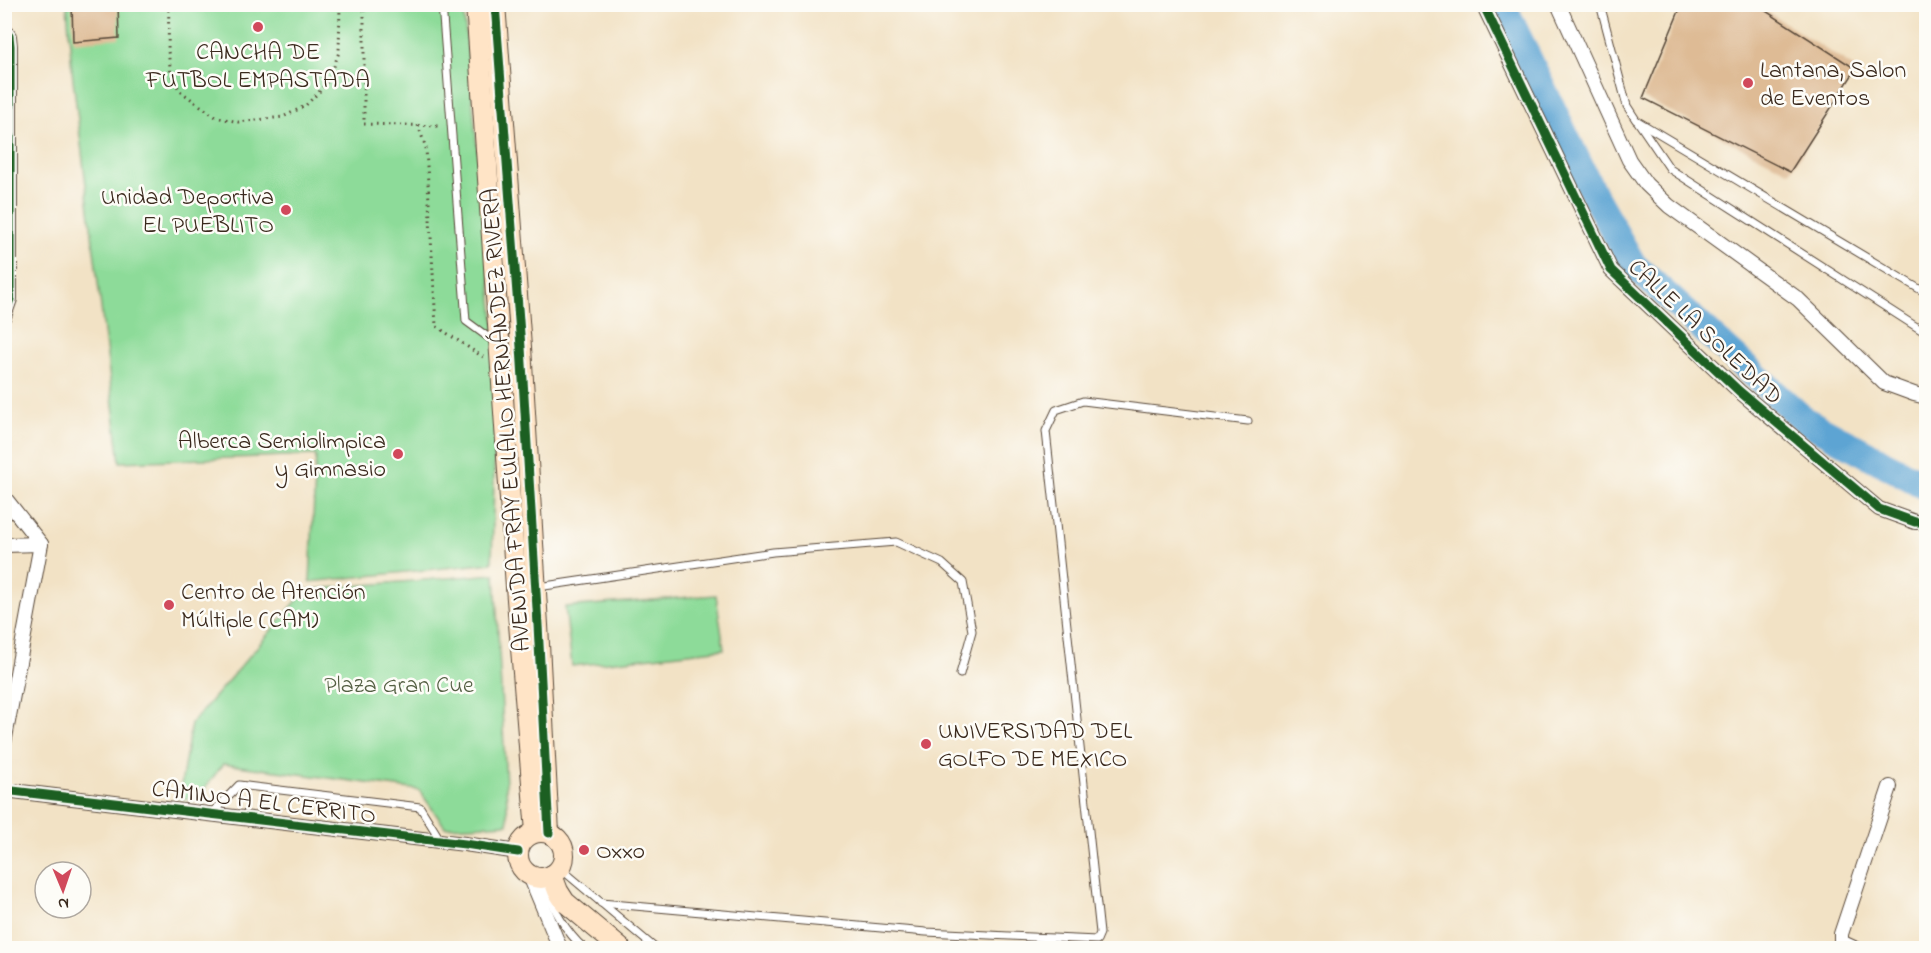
<svg xmlns="http://www.w3.org/2000/svg" width="1931" height="953" font-family="'Indie Flower',sans-serif">
<rect width="100%" height="100%" fill="#fdfcf7"/>
<filter id="ink" filterUnits="userSpaceOnUse"><feTurbulence type="fractalNoise" baseFrequency=".0167" numOctaves="2"/><feDisplacementMap in="SourceGraphic" scale="12" xChannelSelector="R" yChannelSelector="G"/><feConvolveMatrix kernelMatrix="1 2 1 2 8 2 1 2 1" color-interpolation-filters="sRGB"/></filter>
<filter id="wash" filterUnits="userSpaceOnUse"><feTurbulence type="fractalNoise" baseFrequency=".008" numOctaves="4" result="noise"/><feDisplacementMap in="SourceGraphic" scale="24" xChannelSelector="R" yChannelSelector="G"/><feGaussianBlur stdDeviation="1.35" result="paint"/><feColorMatrix in="noise" values="0 0 0 0 0 0 0 0 0 0 0 0 0 0 0 0 0 1.4 0 .05"/><feComposite in="paint" operator="in"/></filter>
<g filter="url(#wash)">
<rect width="100%" height="100%" fill="#f2e2c5"/>
<!-- green -->
<g fill="#8ddb99" stroke="#64825c" stroke-width="1.5">
<path d="M67,5H463L497,350L492,563L310,582L316,455L120,462L72,71Z"/>
<path d="M495,574L508,824L445,827L419,790L223,764L196,800L179,798L191,724L306,590Z"/>
<path d="M716,595L724,649L572,666L565,607Z"/>
</g>
<g fill="none" stroke-linecap="round" stroke-linejoin="round">
<!-- river -->
<path stroke="#5da4d3" stroke-width="28" d="M1502,4L1592,192L1633,265L1804,420L1926,486"/>
</g>
<g id="blocks">
<!-- building -->
<g fill="#debb95">
<path d="M72,4H118L119,38L73,42Z"/>
<path d="M1682,4H1755L1856,69L1790,172L1643,98Z"/>
</g>
</g>
</g>
<g filter="url(#ink)">
<use href="#blocks" fill-opacity="0" stroke="#564637" stroke-width="1.5"/>
<g fill="none" stroke-linecap="round" stroke-linejoin="round">
<defs>
<g id="lane">
<path d="M442,4L466,321L496,343"/>
<path d="M1600,4L1627,106L1636,120L1926,293"/>
<path d="M1638,122L1670,169L1926,333"/>
<path d="M538,587L773,552L896,542L942,563L963,582L972,631L960,674"/>
<path d="M211,814L239,785L420,807L441,841"/>
<path d="M560,868L655,948"/>
<path d="M540,878C552,904 563,930 584,948"/>
<path d="M601,903L926,932L1097,940L1100,933L1046,431L1056,410L1083,401L1248,421"/>
</g>
<g id="street">
<path d="M1483,4L1611,270L1739,391L1879,509L1915,522H1926"/>
<path d="M1558,4L1629,160L1646,184L1669,206L1798,299L1884,383L1914,394L1926,397"/>
<path d="M4,30L9,36L10,46V299L4,316"/>
<path d="M4,497L41,544L4,743"/>
<path d="M4,545L41,544"/>
<path d="M4,790L465,844L518,852"/>
<path d="M530,876L560,948"/>
<path d="M1854,948L1841,942V934L1890,787"/>
</g>
<g id="secondary">
<path d="M476,4L516,587L536,832"/>
<path d="M495,4L521,347L538,625L549,833"/>
<circle cx="541" cy="855" r="23"/>
<path d="M552,875L558,891L565,902L620,948"/>
</g>
</defs>
<!-- lane casing -->
<use href="#lane" stroke="#564637" stroke-width="9"/>
<!-- street casing -->
<use href="#street" stroke="#564637" stroke-width="16"/>
<!-- secondary casing -->
<use href="#secondary" stroke="#564637" stroke-width="22"/>
<!-- path -->
<g stroke="#564637" stroke-width="3" stroke-dasharray="1.5 4.5" stroke-linecap="butt">
<path d="M169,4L168,51L171,74L180,91L216,117L238,122L283,117L305,106L319,92L330,78L339,52L340,4"/>
<path d="M364,4V124L440,126"/>
<path d="M418,125L426,148L436,326L483,357"/>
</g>
<!-- lane -->
<use href="#lane" stroke="#fff" stroke-width="7"/>
<!-- street -->
<use href="#street" stroke="#fff" stroke-width="14"/>
<!-- secondary -->
<use href="#secondary" stroke="#ffe4c6" stroke-width="20"/>
<defs>
<g id="cycleway">
<path d="M495,4L521,347L538,625L549,833"/>
<path d="M1483,4L1611,270L1739,391L1879,509L1915,522H1926"/>
<path d="M4,30L9,36L10,46V299L4,316"/>
<path d="M4,790L465,844L518,852"/>
</g>
</defs>
<!-- cycleway casing -->
<use href="#cycleway" stroke="#fdfcf7" stroke-width="13"/>
<!-- cycleway -->
<use href="#cycleway" stroke="#1b5e20" stroke-width="9"/>
</g>
</g>
<!-- markers -->
<g fill="#d1495b" stroke="#fdfcf7" stroke-width="2">
<circle cx="258" cy="27" r="6"/>
<circle cx="1748" cy="83" r="6"/>
<circle cx="286" cy="210" r="6"/>
<circle cx="398" cy="454" r="6"/>
<circle cx="169" cy="605" r="6"/>
<circle cx="926" cy="744" r="6"/>
<circle cx="584" cy="850" r="6"/>
</g>
<g text-anchor="middle" stroke-width="5" stroke-linejoin="round" paint-order="stroke">
<!-- poi labels -->
<g font-size="24" fill="#3b2a1e" stroke="#fdfcf7" text-anchor="start">
<text x="258" y="59" text-anchor="middle">CANCHA DE<tspan x="258" dy="28">FUTBOL EMPASTADA</tspan></text>
<text x="1760" y="77">Lantana, Salon<tspan x="1760" dy="28">de Eventos</tspan></text>
<text x="274" y="204" text-anchor="end">Unidad Deportiva<tspan x="274" dy="28">EL PUEBLITO</tspan></text>
<text x="386" y="448" text-anchor="end">Alberca Semiolimpica<tspan x="386" dy="28">y Gimnasio</tspan></text>
<text x="181" y="599">Centro de Atención<tspan x="181" dy="28">Múltiple (CAM)</tspan></text>
<text x="938" y="738">UNIVERSIDAD DEL<tspan x="938" dy="28">GOLFO DE MEXICO</tspan></text>
<text x="596" y="858">Oxxo</text>
</g>
<!-- street labels -->
<g font-size="24" fill="#3b2a1e" stroke="#fdfcf7">
<text transform="translate(1706 331) rotate(43)" y="8">CALLE LA SOLEDAD</text>
<text transform="translate(505 420) rotate(-94)" y="8">AVENIDA FRAY EULALIO HERNÁNDEZ RIVERA</text>
<text transform="translate(264 801) rotate(7)" y="8">CAMINO A EL CERRITO</text>
</g>
<!-- park labels -->
<g font-size="24" fill="#545f43" stroke="#fdfcf7">
<text x="399" y="692">Plaza Gran Cue</text>
</g>
</g>
<!-- margin -->
<rect width="1931" height="953" fill="none" stroke="#fdfcf7" stroke-width="24"/>
<!-- north arrow -->
<g transform="translate(63 890) rotate(178)"><circle r="28" fill="#fdfcf7" stroke="#afa8a0" stroke-width="1.5"/>
<path d="M0-4.5L10 22L0 15L-10 22Z" fill="#d1495b"/>
<text y="-9" font-size="16" font-weight="bold" text-anchor="middle" fill="#3b2a1e">N</text>
</g>
</svg>
